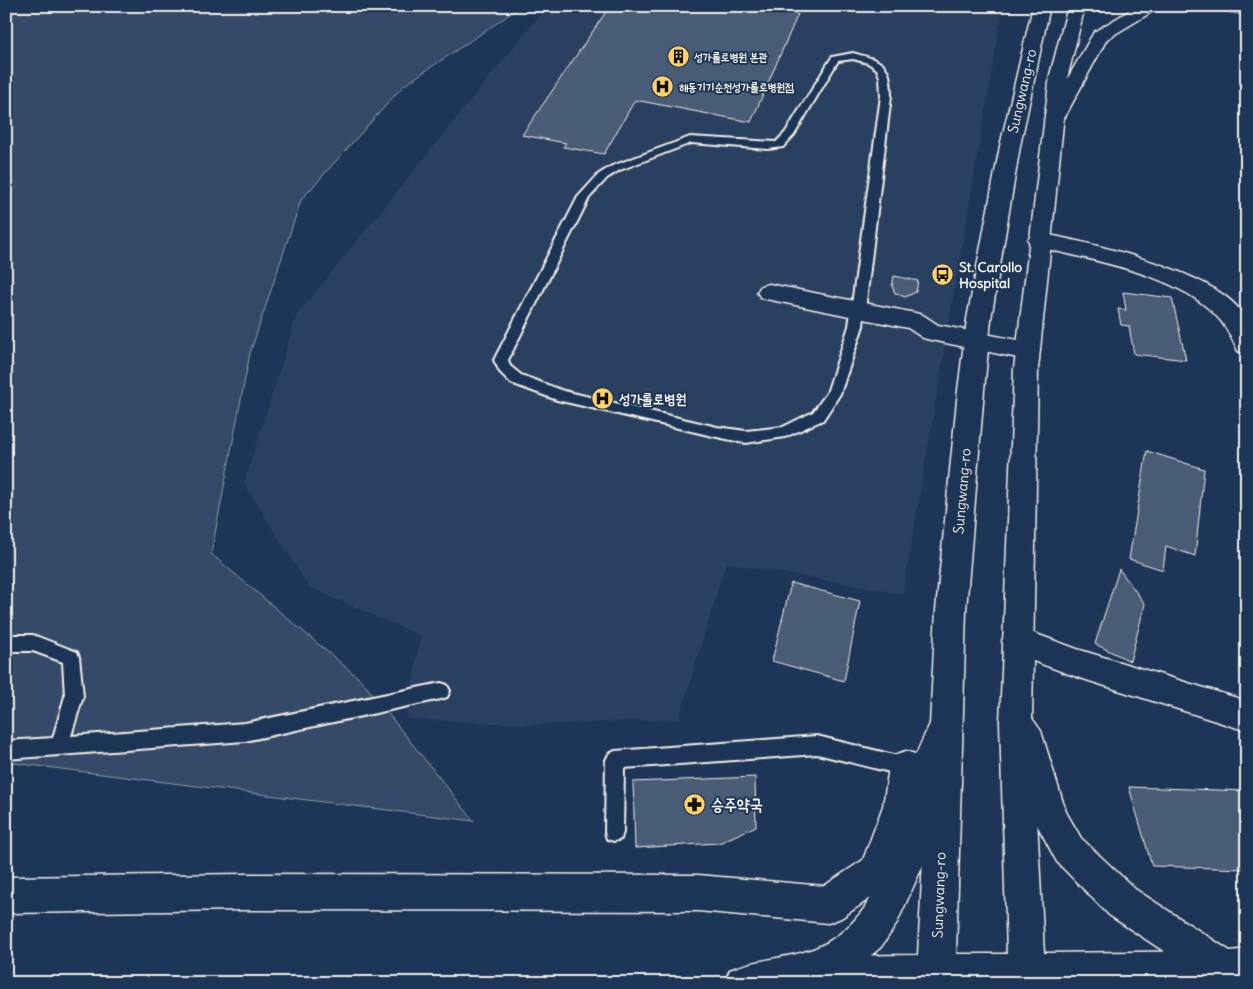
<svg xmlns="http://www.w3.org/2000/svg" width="1253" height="989" font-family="Delius,'Poor Story',sans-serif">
<rect width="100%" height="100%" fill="#1d3557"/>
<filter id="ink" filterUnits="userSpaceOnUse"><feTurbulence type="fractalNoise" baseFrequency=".02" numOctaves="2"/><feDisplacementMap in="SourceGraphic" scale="10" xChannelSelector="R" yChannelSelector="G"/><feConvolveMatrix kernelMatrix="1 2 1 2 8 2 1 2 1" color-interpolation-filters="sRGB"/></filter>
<g filter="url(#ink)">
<!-- built -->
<path fill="#2a4060" d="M547,6H1003L903,594L726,563L679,719L538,725L407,719L420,636L309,587L244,483L297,315Z"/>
<!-- green -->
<path fill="#354a67" stroke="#949ea8" d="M6,6H522L403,86L301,200L250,353L211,554L361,680L474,821L6,762Z"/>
<!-- building -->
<g fill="#485b74" stroke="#f4f1e8">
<path d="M610,6H758L798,14L751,122L635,100L604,154L563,147L566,143L522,135Z"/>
<path d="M894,276L918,281L916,292L905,297L895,293L892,286Z"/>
<path d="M1123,292L1172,298L1186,360L1134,354L1129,326L1121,325L1118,309L1126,310Z"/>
<path d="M1147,451L1204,469L1195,556L1166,546L1163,570L1129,559Z"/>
<path d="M1119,569L1145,604L1130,661L1095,644Z"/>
<path d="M791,583L860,601L844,681L772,661Z"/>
<path d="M755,777L756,826L719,843L635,848L633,782Z"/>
<path d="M1129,787L1247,791V869L1152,866Z"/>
</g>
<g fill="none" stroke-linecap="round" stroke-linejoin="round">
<defs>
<g id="service">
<path d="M853,53C883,61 891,63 891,96L863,326L840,394L823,420L785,437L746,443L717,437L557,400L511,383L500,372L494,360L578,197L599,174L612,166L690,137L776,142L785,133L832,57ZM853,59L868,63L877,69L880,77L881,96L849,326L827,393L813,412L783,427L746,431L717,427L564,391L521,375L510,366L508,360L589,198L607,178L620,170L691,143L768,149L783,147L794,135L838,61Z"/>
<path d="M6,635H33L77,652L79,657L83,696L71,736L245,723L441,683L447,685L450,691L447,697L441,699L245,741L6,759V741L53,738L65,696L63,662L33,651H6Z"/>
<path d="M817,736L906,758L912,761L915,767L912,773L906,776L817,754L624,768L623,832L621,839L614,841L607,839L605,832L606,760L609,754L615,751Z"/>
</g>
<g id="minor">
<path d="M1137,6H1157L1155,10L1107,39L1061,124L1054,126L1047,124L1044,120L1094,32Z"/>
<path d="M1216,6H1247V14L1218,10Z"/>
<path d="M1039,233C1085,242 1232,273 1247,323C1249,332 1247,345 1247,354L1238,351C1233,341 1228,330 1221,321C1180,272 1090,261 1031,245L1028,240L1031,235Z"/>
<path d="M769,284L915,313L923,315L938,325L1028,342L1037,345L1040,351L1037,357L1028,360L931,340L923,338L908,328L761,298L757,292L761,286Z"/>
<path d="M1017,627L1077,649L1247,701V731L1077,677L1006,651L1002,641L1006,631Z"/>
<path d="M906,751L938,762L943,774L938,786L926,791L920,788L917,806L890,885L841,918L828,923L698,911L245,910L6,913V877L245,874L698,875L824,886L863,860L883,806L889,767L894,755Z"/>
</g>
<path id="primary" d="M1033,6H1050L1020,146L991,319L984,390L966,610L956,954H1007L1000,722L1014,369L1050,75L1068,6H1085L1068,75L1038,369L1032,722L1044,953L1226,951L1239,957L1245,970L1240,983H789L786,975L792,962L805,956L918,955L936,610L958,390L967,319L1000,146Z"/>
<g id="trunk">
<path d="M1016,707L1027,711L1041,731L1066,812L1081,838L1135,889L1230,951L1247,949V983H1212L1109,915L1057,862L1035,821L1022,783L1014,748L1000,722L1005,711Z"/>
<path d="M946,709L957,713L962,724L943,774L923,865L896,925L881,947L857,967L822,983H724L730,970C763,956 800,960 831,940C887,905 893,834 909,776C914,755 926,733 935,713Z"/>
</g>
</defs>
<!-- service casing -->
<use href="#service" stroke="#f4f1e8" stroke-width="4"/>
<!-- minor casing -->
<use href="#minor" stroke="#f4f1e8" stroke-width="3"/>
<!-- primary casing -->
<use href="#primary" stroke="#f4f1e8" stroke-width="3"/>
<!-- trunk casing -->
<use href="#trunk" stroke="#f4f1e8" stroke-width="3"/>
<!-- service -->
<use href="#service" fill="#1d3557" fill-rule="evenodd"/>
<!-- minor -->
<use href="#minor" fill="#1d3557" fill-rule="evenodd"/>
<!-- primary -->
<use href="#primary" fill="#1d3557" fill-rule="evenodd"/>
<!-- trunk -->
<use href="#trunk" fill="#1d3557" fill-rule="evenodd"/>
</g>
</g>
<!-- icons -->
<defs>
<symbol id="building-disc" viewBox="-11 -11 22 22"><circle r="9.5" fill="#ffd166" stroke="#1d3557"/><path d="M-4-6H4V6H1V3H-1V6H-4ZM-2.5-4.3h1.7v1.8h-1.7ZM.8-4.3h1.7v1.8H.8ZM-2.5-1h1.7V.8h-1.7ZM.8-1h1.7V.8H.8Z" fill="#111"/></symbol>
<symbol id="hospital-disc" viewBox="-11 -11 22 22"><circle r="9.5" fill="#ffd166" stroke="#1d3557"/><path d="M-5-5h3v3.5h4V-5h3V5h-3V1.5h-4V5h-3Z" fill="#111"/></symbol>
<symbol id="bus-disc" viewBox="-11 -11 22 22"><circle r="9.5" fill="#ffd166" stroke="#1d3557"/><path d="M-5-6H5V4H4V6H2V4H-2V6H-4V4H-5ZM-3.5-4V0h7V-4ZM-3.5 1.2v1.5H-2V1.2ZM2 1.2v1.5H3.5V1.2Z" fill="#111"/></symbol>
<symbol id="pharmacy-disc" viewBox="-11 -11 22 22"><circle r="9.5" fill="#ffd166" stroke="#1d3557"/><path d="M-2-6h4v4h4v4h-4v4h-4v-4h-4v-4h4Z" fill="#111"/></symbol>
</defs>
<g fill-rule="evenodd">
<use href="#building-disc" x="666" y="44" width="25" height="25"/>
<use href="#hospital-disc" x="650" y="74" width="25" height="25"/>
<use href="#bus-disc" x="930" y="262" width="25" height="25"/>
<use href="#hospital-disc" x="590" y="386" width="25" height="25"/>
<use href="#pharmacy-disc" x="682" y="792" width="25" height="25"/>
</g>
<g text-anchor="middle" stroke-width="4" stroke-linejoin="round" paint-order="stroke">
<!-- far-poi labels -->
<g font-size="11" font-weight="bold" fill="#f4f1e8" stroke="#1d3557" text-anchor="start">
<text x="694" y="61">성가롤로병원 본관</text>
<text x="679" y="91">해동기기순천성가롤로병원점</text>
</g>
<!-- street labels -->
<g font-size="14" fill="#f4f1e8" stroke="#1d3557">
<text transform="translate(1022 91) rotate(-77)" y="5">Sungwang-ro</text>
<text transform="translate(962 491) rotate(-85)" y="5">Sungwang-ro</text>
<text transform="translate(939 895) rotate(-88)" y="5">Sungwang-ro</text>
</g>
<!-- poi labels -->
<g font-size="14" font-weight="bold" fill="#f4f1e8" stroke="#1d3557" text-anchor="start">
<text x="959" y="272">St. Carollo<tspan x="959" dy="16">Hospital</tspan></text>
<text x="619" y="404">성가롤로병원</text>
</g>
<!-- near-poi labels -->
<g font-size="16" font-weight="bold" fill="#f4f1e8" stroke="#1d3557" text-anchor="start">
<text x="711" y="810">승주약국</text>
</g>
</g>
<!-- margin -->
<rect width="1253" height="989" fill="none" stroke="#1d3557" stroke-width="25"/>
<rect x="12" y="12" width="1228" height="964" fill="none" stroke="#f4f1e8" stroke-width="2" filter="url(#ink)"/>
</svg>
